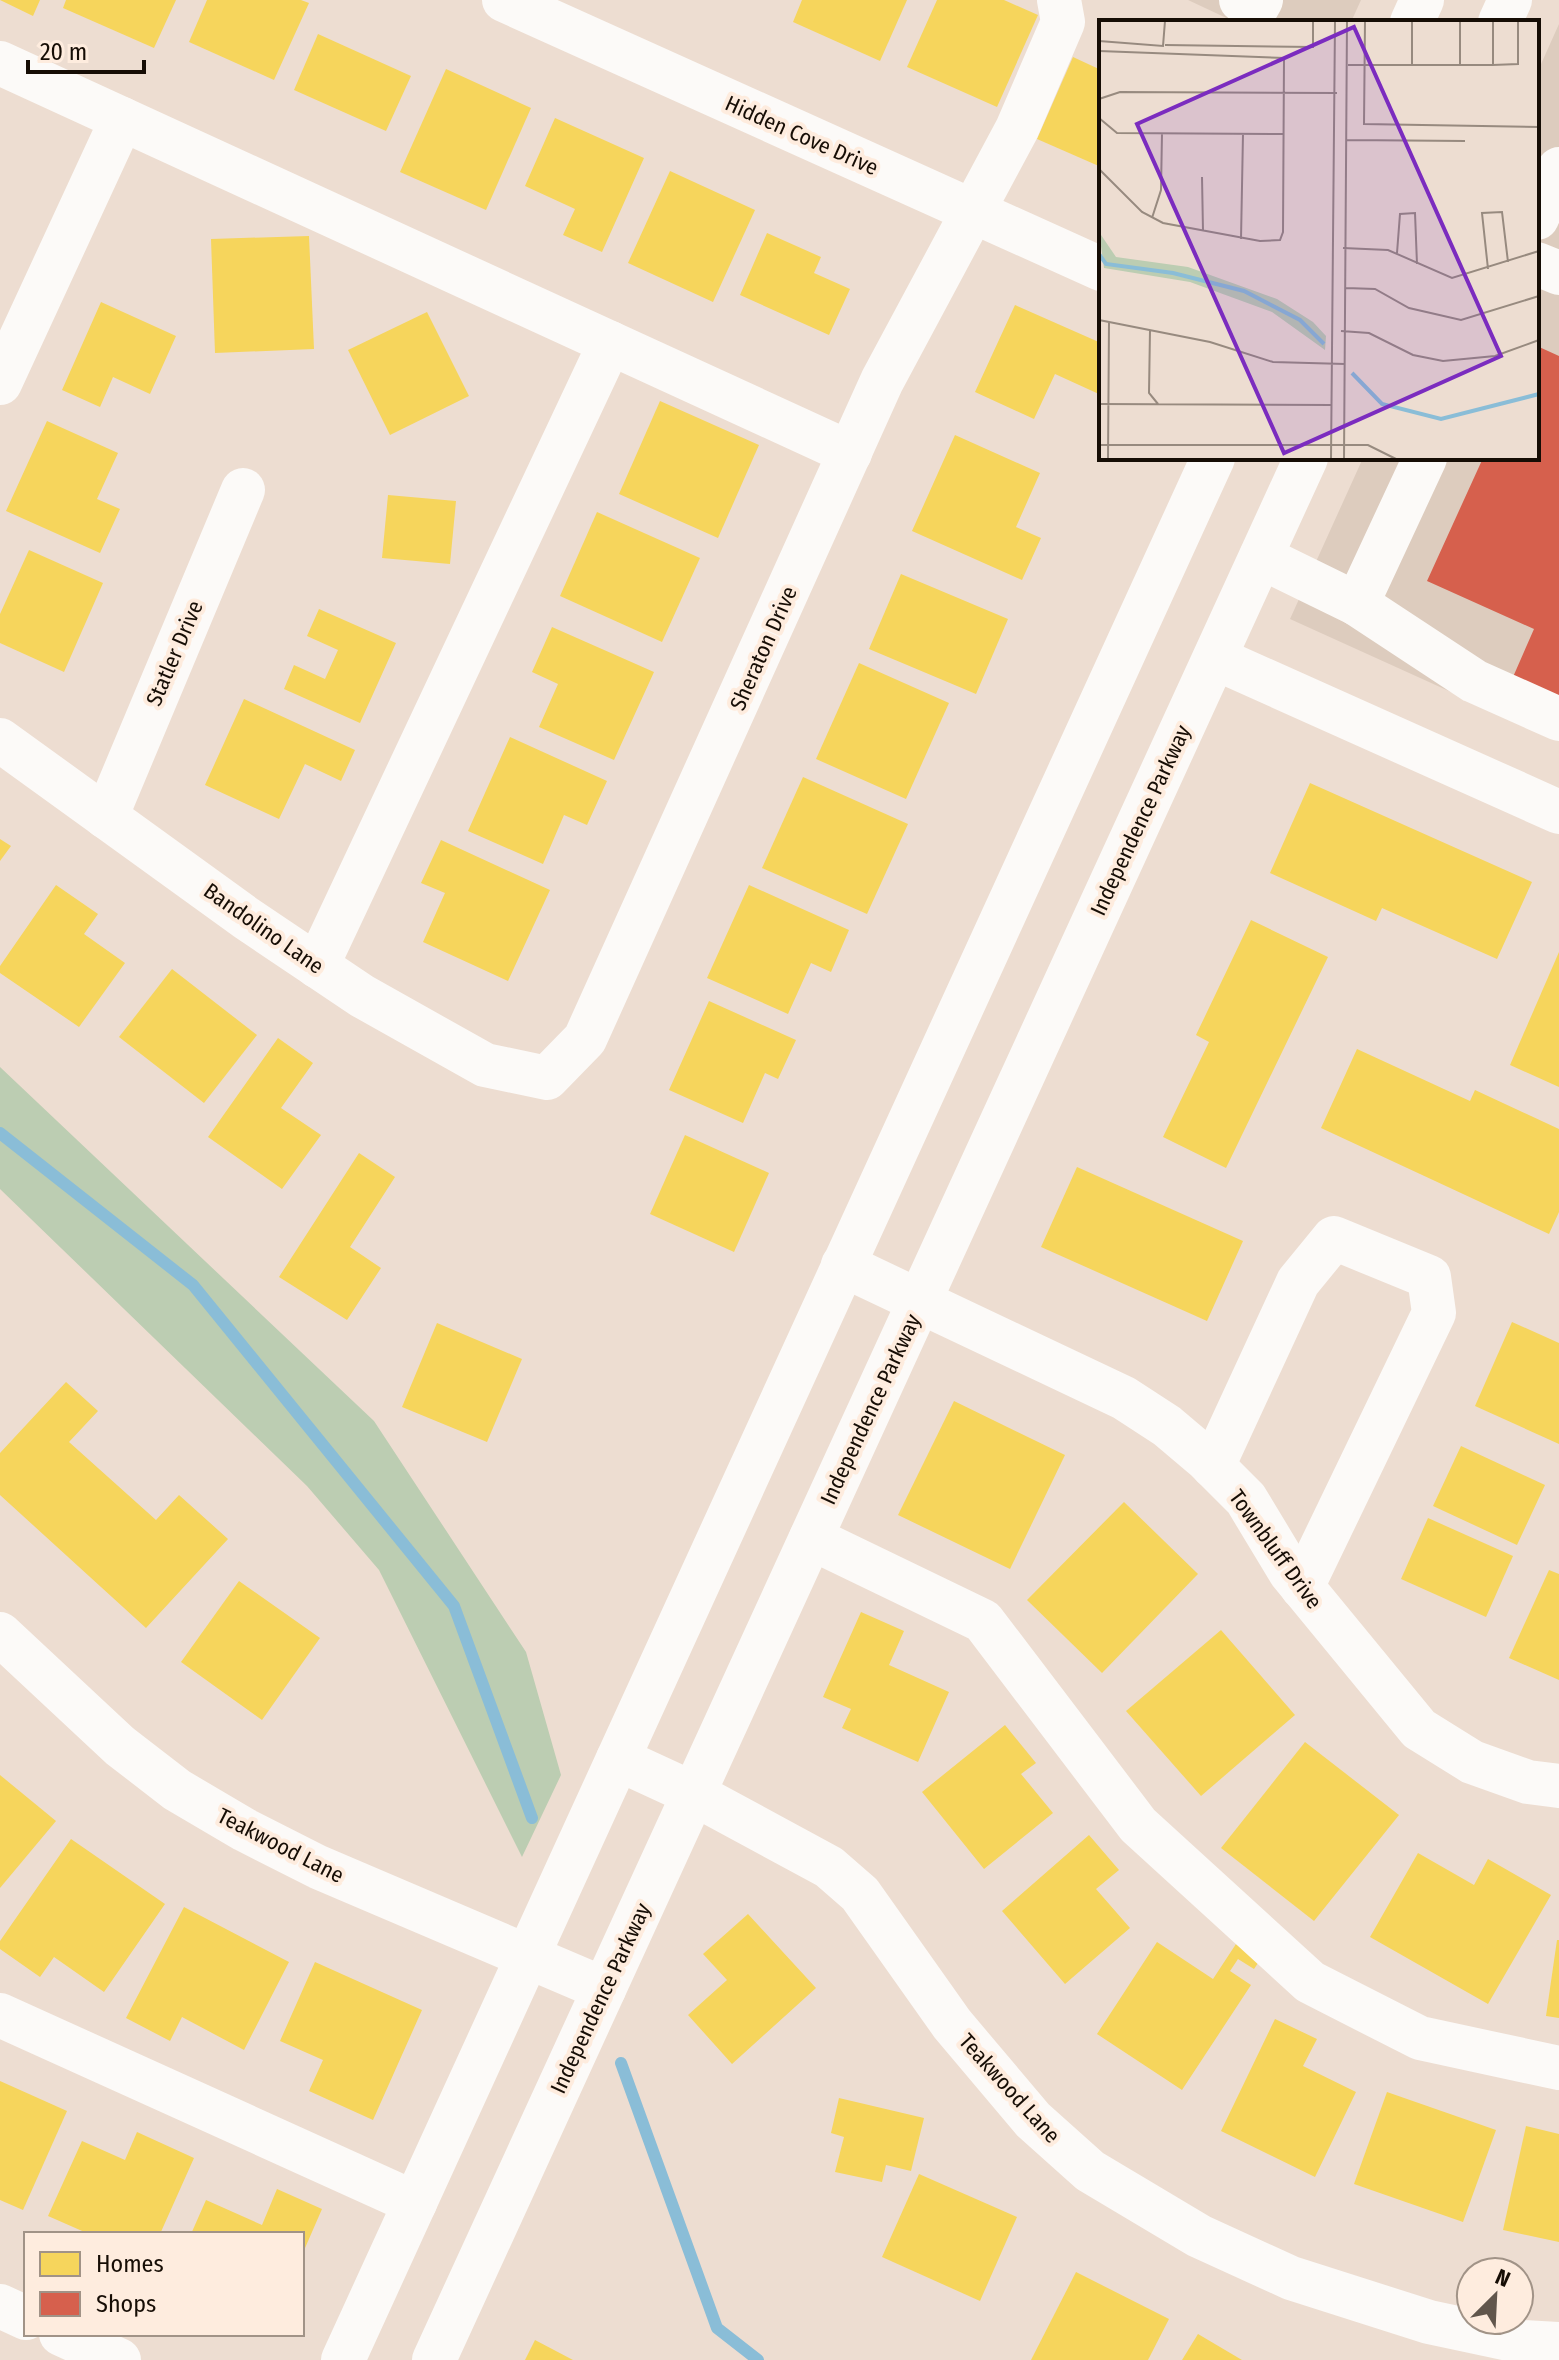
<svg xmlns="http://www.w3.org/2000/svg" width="1559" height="2360" font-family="'Fira Sans Condensed',sans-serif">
<rect width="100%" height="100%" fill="#edddd1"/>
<!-- commercial -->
<g fill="#ddccbe">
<path d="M1188,0H1361L1351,22H1235Z"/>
<path d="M1559,24V741L1290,619L1363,458H1537V73Z"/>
</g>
<!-- green -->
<path fill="#bccdb2" d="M0,1067L374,1421L526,1652L561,1775L522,1857L379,1570L307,1486L0,1189Z"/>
<!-- homes -->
<g fill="#f6d55c">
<path d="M0,0H40L33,16Z"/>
<path d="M66,0H176L154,48L63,8Z"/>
<path d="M207,0H301L309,3L274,80L189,42Z"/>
<path d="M802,0H907L880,61L793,22Z"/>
<path d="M937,0H1004L1038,15L997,107L907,67Z"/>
<path d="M318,34L411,76L386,131L294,90Z"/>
<path d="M1073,57L1101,70V167L1037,139Z"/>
<path d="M446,69L531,108L486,210L400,172Z"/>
<path d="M555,118L644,158L602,252L563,235L575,209L525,186Z"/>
<path d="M670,171L755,210L713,302L628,263Z"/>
<path d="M767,233L821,257L814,273L850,289L829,335L740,295Z"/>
<path d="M309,236L314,349L215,353L211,239Z"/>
<path d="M101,302L176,336L150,394L113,377L100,407L62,390Z"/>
<path d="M1015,305L1101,343V395L1055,374L1034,419L975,392Z"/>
<path d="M427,312L469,396L390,435L348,350Z"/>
<path d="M660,401L759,445L718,538L619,494Z"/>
<path d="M47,421L118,453L97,499L120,509L100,553L6,511Z"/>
<path d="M955,435L1040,473L1016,527L1041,538L1022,580L912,531Z"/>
<path d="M388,495L456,501L450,564L382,558Z"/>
<path d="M597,512L700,558L662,642L560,596Z"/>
<path d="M29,550L103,583L64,672L0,643V614Z"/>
<path d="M901,574L1008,619L976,694L869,649Z"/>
<path d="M319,609L396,643L360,723L284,689L294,665L325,679L338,650L307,636Z"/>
<path d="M552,627L654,672L614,760L539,727L558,684L532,672Z"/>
<path d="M859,663L949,703L906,799L816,759Z"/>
<path d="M244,699L355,750L341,781L305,764L279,819L205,785Z"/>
<path d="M510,737L607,781L587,825L564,815L543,864L468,831Z"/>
<path d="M803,777L908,824L867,914L762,868Z"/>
<path d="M1310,783L1532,882L1497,959L1382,908L1376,921L1270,873Z"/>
<path d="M0,839L11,846L0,861Z"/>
<path d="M441,840L550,890L508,981L423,942L445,893L421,883Z"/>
<path d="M56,885L98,914L84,934L125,963L79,1027L0,973V966Z"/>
<path d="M749,885L849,930L831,972L811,963L788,1014L707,978Z"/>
<path d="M1251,920L1328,957L1226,1168L1163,1137L1209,1042L1196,1035Z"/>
<path d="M1559,952V1087L1510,1065Z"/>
<path d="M172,969L257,1035L204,1103L119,1037Z"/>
<path d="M709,1001L796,1040L778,1079L765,1073L743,1123L669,1090Z"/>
<path d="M278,1038L313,1063L281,1108L321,1135L282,1189L208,1137Z"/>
<path d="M1357,1049L1470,1101L1475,1090L1559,1129V1212L1549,1234L1321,1128Z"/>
<path d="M685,1135L769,1173L734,1252L650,1214Z"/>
<path d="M359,1153L395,1177L350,1247L381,1268L347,1320L279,1277Z"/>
<path d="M1077,1167L1243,1241L1207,1321L1041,1247Z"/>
<path d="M1512,1322L1559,1343V1444L1475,1406Z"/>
<path d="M437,1323L522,1359L487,1442L402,1407Z"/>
<path d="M66,1382L98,1411L69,1442L156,1520L179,1495L228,1539L146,1628L0,1495V1453Z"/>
<path d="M954,1401L1065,1455L1010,1569L898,1515Z"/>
<path d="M1461,1446L1545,1485L1517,1545L1433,1506Z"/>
<path d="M1124,1502L1198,1574L1102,1673L1027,1600Z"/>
<path d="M1428,1518L1513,1556L1486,1617L1401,1579Z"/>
<path d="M1549,1570L1559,1574V1680L1509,1658Z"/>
<path d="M239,1581L320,1638L262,1720L181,1662Z"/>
<path d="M861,1612L904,1631L889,1665L949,1692L918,1762L842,1728L851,1709L823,1697Z"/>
<path d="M1221,1630L1295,1715L1201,1796L1126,1711Z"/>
<path d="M1005,1725L1036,1763L1021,1774L1053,1813L984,1869L922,1792Z"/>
<path d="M1305,1742L1399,1815L1314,1921L1221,1848Z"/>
<path d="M0,1775L56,1821L0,1888Z"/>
<path d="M1089,1835L1119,1870L1096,1889L1130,1928L1065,1984L1002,1911Z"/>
<path d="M71,1839L165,1904L104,1992L54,1957L40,1977L0,1949V1941Z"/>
<path d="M1418,1853L1474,1885L1488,1859L1551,1895L1488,2004L1370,1937Z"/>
<path d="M184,1907L289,1962L244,2050L182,2017L170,2041L126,2018Z"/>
<path d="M748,1914L816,1988L732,2064L688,2015L727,1980L703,1954Z"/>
<path d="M1557,1940H1559V2018L1546,2016Z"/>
<path d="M1157,1942L1213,1979L1236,1944L1260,1960L1254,1969L1238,1959L1230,1971L1251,1985L1182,2090L1097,2034Z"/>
<path d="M315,1962L422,2010L373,2120L309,2091L323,2060L280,2041Z"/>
<path d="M1275,2019L1317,2039L1303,2066L1356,2092L1315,2177L1221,2131Z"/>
<path d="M0,2081L67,2111L23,2210L0,2200Z"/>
<path d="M1387,2092L1496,2130L1463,2222L1354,2184Z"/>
<path d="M839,2098L924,2118L911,2171L886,2165L882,2182L835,2172L844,2137L831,2133Z"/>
<path d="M1526,2126L1559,2134V2242L1503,2230Z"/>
<path d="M137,2132L194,2158L160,2234H89L48,2216L82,2141L125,2160Z"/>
<path d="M919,2174L1017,2217L980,2301L882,2257Z"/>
<path d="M277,2189L322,2209L302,2255V2234H191L206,2200L262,2225Z"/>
<path d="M1076,2272L1169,2319L1148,2360H1031Z"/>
<path d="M1198,2334L1242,2360H1182Z"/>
<path d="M535,2340L573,2360H525Z"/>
</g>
<!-- shops -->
<path fill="#d6604d" d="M1537,346L1559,356V698L1513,677L1534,629L1427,581L1483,458H1537Z"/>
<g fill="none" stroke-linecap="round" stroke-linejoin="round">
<!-- stream -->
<g stroke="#8abdd7" stroke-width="12">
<path d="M0,1133L193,1285L454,1606L532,1818"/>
<path d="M621,2063L717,2328L758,2360"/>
</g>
<!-- minor -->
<g stroke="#fcfaf8" stroke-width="44">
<path d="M504,0L1101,269"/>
<path d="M1241,0L1257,7L1261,0"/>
<path d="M0,63L850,453"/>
<path d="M1537,218L1559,169"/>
<path d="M1537,264L1559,273"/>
<path d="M0,383L122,119"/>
<path d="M1425,458L1357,604L1474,681L1559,719"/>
<path d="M1261,557L1357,604"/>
<path d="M1215,658L1559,812"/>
<path d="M0,740L246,918L362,996L485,1065L547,1078L585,1039L882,381L1017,129L1063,22L1059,0"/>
<path d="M106,817L243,490"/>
<path d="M317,966L610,343"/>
<path d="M843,1265L1124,1398L1167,1426L1206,1459L1246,1499L1290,1572L1419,1729L1472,1762L1528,1782L1559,1786"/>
<path d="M1213,1466L1298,1282L1334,1238L1429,1277L1434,1313L1302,1587"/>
<path d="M811,1538L983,1621L1138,1825L1310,1982L1420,2038L1559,2068"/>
<path d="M0,1634L120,1746L177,1790L245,1830L318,1867L604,1989"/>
<path d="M618,1759L694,1794L829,1867L860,1894L952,2024L1033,2120L1090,2171L1199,2236L1291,2278L1429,2322L1523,2342L1559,2344"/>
<path d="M0,2015L415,2203"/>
<path d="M0,2306L26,2318"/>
<path d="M61,2334L119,2360"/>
</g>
<!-- major -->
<g stroke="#fcfaf8" stroke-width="44">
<path d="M1412,22L1422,0"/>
<path d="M1500,22L1510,0"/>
<path d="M343,2360L1213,458"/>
<path d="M434,2360L1306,458"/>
</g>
</g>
<g text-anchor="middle" stroke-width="8" stroke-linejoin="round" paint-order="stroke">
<!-- street labels -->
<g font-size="22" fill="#160d05" stroke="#feecde">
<text transform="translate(802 135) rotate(24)" y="8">Hidden Cove Drive</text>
<text transform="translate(763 648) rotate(-66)" y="8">Sheraton Drive</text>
<text transform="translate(174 653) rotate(-67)" y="8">Statler Drive</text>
<text transform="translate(1140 820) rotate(-65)" y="8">Independence Parkway</text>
<text transform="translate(264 928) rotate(35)" y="8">Bandolino Lane</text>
<text transform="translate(870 1409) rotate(-65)" y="8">Independence Parkway</text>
<text transform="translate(1276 1549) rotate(54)" y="8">Townbluff Drive</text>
<text transform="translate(281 1845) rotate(27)" y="8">Teakwood Lane</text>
<text transform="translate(600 1998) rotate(-65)" y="8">Independence Parkway</text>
<text transform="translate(1010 2088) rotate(48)" y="8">Teakwood Lane</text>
</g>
</g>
<!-- overview -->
<g transform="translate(1099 20)">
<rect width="440" height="440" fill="#edddd1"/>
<path d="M0,212L17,237L89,247L178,279L214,302L227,316L226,330L173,292L91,262L5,248Z" fill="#bccdb2"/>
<path fill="none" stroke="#8abdd7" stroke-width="4" d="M0,234L7,244L74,253L145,271L201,300L225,324M253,353L283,384L342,399L440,374"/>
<path fill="none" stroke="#978a7f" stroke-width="2" d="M266,1L265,104L440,107M313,1V45M361,1V45M394,1V45L419,44V1M0,21L64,26L66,1M66,25L214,27V1M0,31L185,38L184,212L181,220L161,221L64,203L43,192L0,149M249,45H394M0,79L21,72L238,73M0,98L18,113L185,114M248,120L366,121M103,157L104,211M53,198L62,170L63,113M142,219L144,114M244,228L289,230L353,258L440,231M298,233L301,194L316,193L318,244M389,249L383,193L403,192L409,242M247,268L276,269L310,288L362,300L440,276M0,300L111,322L174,342L246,344M51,310L50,373L59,384M242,311L270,313L314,335L344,341L396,336L440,320M0,384L233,385M0,425H269L297,439M9,439L10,302M232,439L236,1M245,439L248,1"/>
<path fill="#7b2cbf" fill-opacity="0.15" stroke="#7b2cbf" stroke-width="4" d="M255,7L402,336L185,433L38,104Z"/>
<rect width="440" height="440" fill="none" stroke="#160d05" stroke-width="4"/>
</g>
<!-- legend -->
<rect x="24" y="2232" width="280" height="104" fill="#feecde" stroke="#a19387" stroke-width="2"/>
<rect x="40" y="2252" width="40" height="24" fill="#f6d55c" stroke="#a19387" stroke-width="2"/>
<text x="96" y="2272" font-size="24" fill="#160d05">Homes</text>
<rect x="40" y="2292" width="40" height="24" fill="#d6604d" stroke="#a19387" stroke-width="2"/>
<text x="96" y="2312" font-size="24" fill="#160d05">Shops</text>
<!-- north arrow -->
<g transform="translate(1495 2296) rotate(24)"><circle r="38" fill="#feecde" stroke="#a19387" stroke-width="2"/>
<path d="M0-6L14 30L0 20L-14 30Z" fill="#61564c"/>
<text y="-12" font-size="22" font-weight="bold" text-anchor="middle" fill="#160d05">N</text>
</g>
<!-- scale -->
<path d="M28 60v12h116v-12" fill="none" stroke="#160d05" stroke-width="4"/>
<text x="40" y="60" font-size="24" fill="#160d05" stroke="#feecde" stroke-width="6" paint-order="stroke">20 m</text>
</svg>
